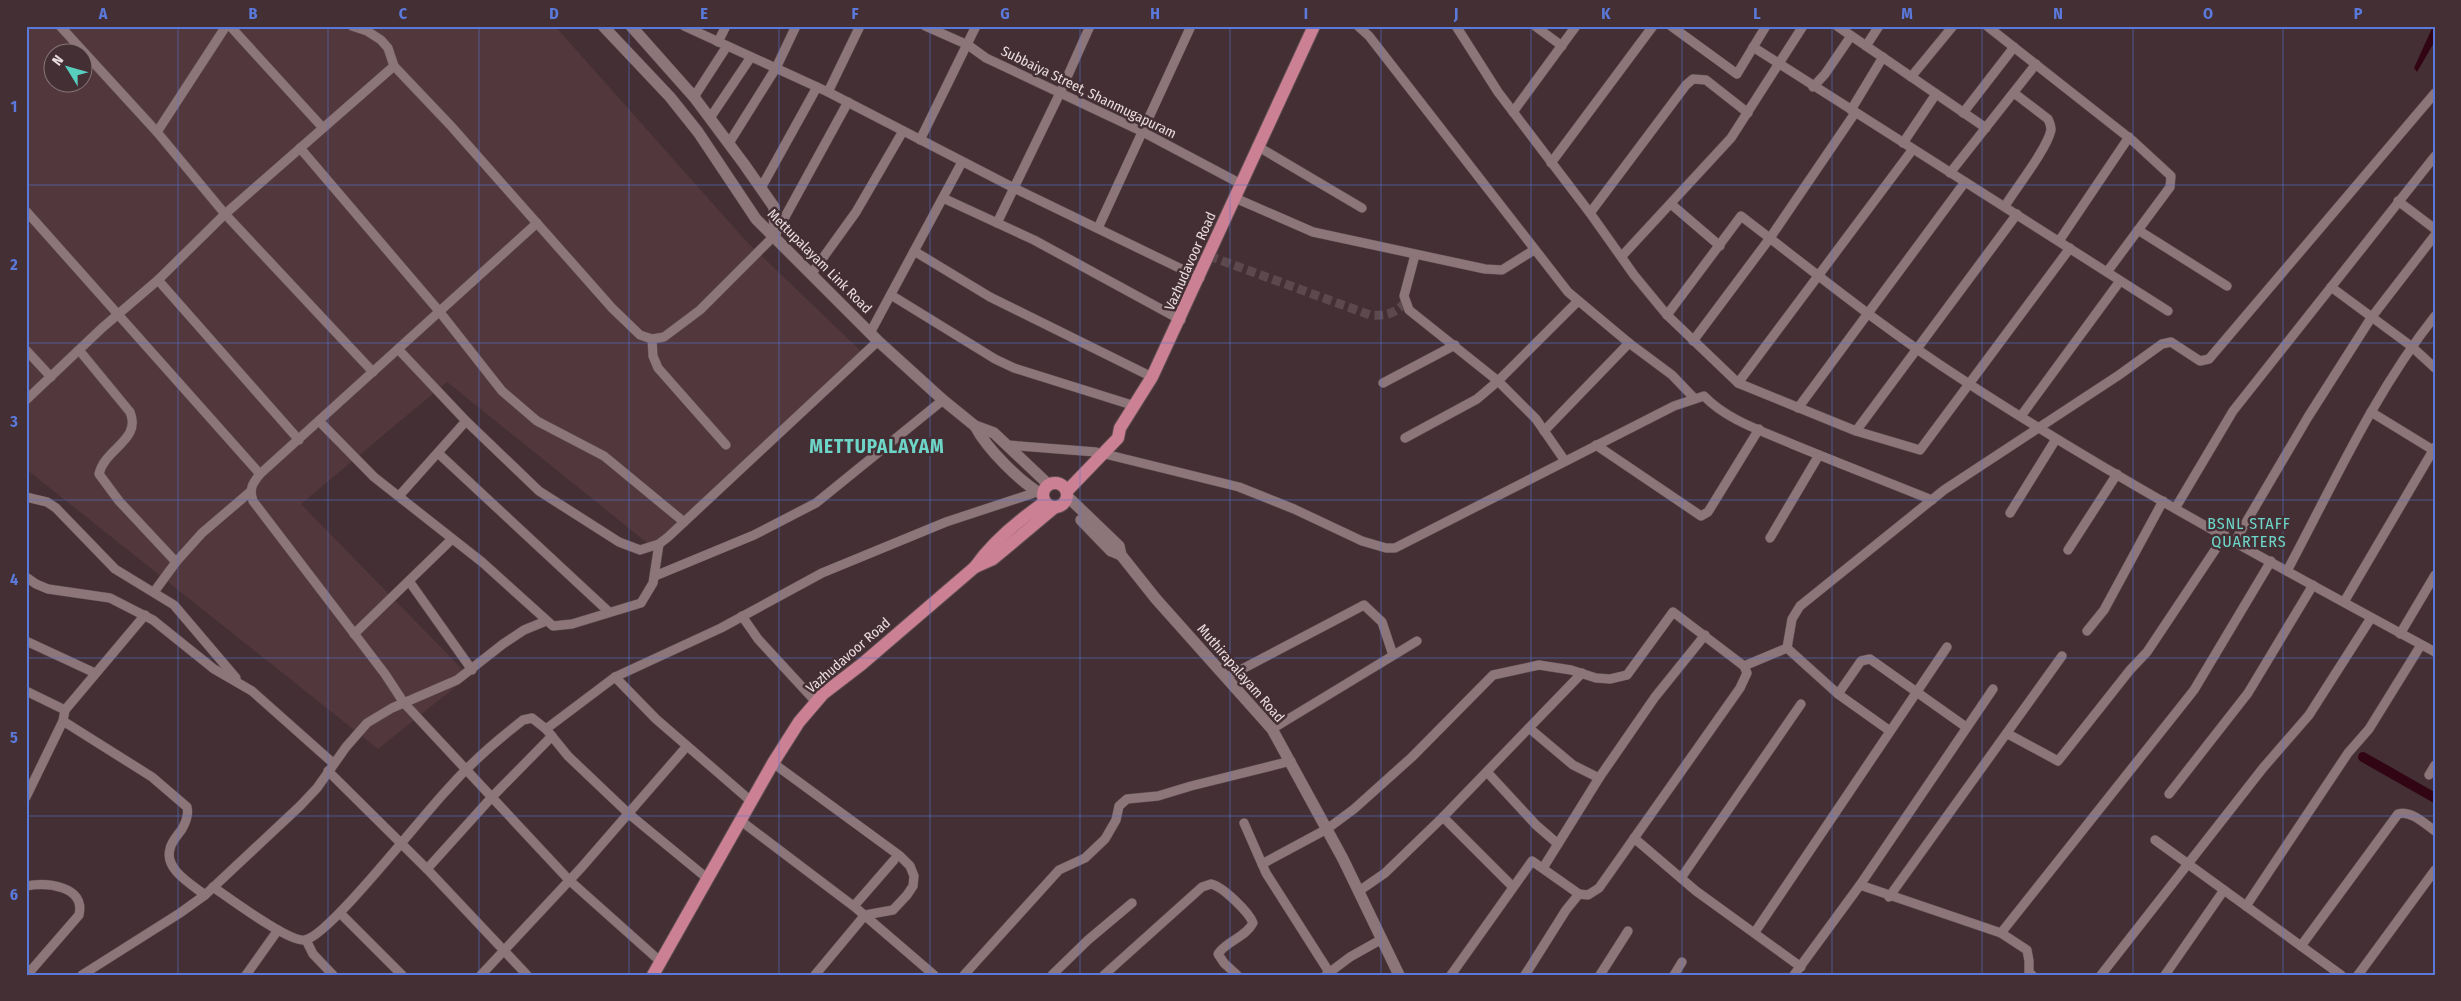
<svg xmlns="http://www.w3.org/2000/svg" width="2461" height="1001" font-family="'Fira Sans Condensed',sans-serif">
<rect width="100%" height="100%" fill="#432f34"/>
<!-- built -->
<path fill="#52373d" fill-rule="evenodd" d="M26,26H555L747,242L864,354L656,550L447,382L301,504L469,676L378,749L26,469ZM52,52H82V82H52Z"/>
<!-- water -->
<path fill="#320515" d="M2433,26H2435V41L2417,72L2414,68Z"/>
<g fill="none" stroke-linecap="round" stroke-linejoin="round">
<!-- canal -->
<path stroke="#320515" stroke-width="10" d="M2363,757L2435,798"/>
<!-- minor-tunnel -->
<path stroke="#5c494e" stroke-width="9" stroke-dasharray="9 4.5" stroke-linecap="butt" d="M1209,256L1370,315C1386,316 1394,314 1405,303"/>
<defs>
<g id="minor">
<path d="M60,26L157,132L225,214L373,372"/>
<path d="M230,26L323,128"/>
<path d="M352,26L367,31L381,40L388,48L394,66L451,126L612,308L640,335L652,339L664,337L700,310L775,235L848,102"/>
<path d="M684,26L828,92L1014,188L1200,278"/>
<path d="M925,26L968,45L986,58L1143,132L1241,184"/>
<path d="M1358,26L1369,36L1568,292L1629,343L1672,375L1694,398"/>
<path d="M1456,26L1498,92L1590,213L1634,275L1667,315L1738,383L1856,431L1920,450L2070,248"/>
<path d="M1535,26L1562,46"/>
<path d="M1671,26L1737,74L1766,26"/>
<path d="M1837,26L1986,128"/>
<path d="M1987,26L2133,141L2171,176L2170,187L2107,272"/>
<path d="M718,42L726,26"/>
<path d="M1866,46L1879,26"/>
<path d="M1753,47L2168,311"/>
<path d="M1911,77L1953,26"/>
<path d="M1813,87L1825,74L1851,36"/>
<path d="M828,92L860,26"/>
<path d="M694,97L727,46"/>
<path d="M1851,110L1883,57"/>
<path d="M1513,112L1576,26"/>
<path d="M1963,113L2014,47"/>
<path d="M710,118L751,57"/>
<path d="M157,132L226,26"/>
<path d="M920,140L976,26"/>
<path d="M729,143L776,68L796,26"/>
<path d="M1903,143L1936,94"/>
<path d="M1257,146L1362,208"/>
<path d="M300,148L439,311L502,391L537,421L604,456L684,522"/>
<path d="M1551,163L1653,26"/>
<path d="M1950,173L2036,64"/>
<path d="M761,188L817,87"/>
<path d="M943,198L1034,240L1181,320"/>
<path d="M1235,198L1313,232L1485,269L1502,270L1534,250"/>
<path d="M2398,201L2435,229"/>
<path d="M1671,204L1720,246"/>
<path d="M2005,206C2016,188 2047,149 2051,130C2051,126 2050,123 2048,119L2014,93"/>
<path d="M26,211L260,474"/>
<path d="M1590,213L1686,85L1693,79L1706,80L1748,113"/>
<path d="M537,223L260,474C252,484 249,489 253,501L385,674L404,703L569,880L661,962"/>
<path d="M997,223L1060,93L1090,26"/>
<path d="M1098,228L1191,26"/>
<path d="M2138,230L2227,286"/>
<path d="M2059,241L2129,137"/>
<path d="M914,251L990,297L1152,377"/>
<path d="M1415,255L1404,296L1409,310L1498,381L1536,419L1565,461"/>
<path d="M1622,256L1731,138L1803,26"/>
<path d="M812,273L856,212L903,131"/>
<path d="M158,280L299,440"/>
<path d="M2331,287L2411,346L2435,368"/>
<path d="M891,295L995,359L1014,368L1135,406"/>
<path d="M1667,315L1741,216C1813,271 1884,329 1960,378C2113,478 2275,565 2435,652"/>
<path d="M870,333L962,162"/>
<path d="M652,339L653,356L658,368L726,445"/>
<path d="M1693,341L1770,238L1855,113"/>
<path d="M398,349L466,421L539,491L619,542L640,550L659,544L668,537L878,341"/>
<path d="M26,350L51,377"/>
<path d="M79,350L130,412C142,440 104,449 99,474L119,501L176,562"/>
<path d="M1383,383L1455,345"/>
<path d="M1738,383L1913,149"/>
<path d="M26,400L102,328L158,280L225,214L394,66"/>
<path d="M1798,408L1965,182"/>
<path d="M2371,412L2433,450"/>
<path d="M2021,416L2120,281"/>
<path d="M319,421L374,477L482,562L553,626L572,624L641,603L653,583L659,544"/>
<path d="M1544,431L1629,343"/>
<path d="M1856,431L2017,214"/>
<path d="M1405,438L1477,399L1498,381L1578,301"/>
<path d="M1007,445L1096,452"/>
<path d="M1596,445L1701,516L1708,512L1759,429"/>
<path d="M438,453L609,612"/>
<path d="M1105,454L1239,487L1294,509L1362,541L1386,548H1395L1674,406L1704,396C1727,420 1762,431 1792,444C1838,463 1885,481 1932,500"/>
<path d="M399,496L466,421"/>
<path d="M26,497L47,502L56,508L115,569L174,605L236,678"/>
<path d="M2176,507L2233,411L2435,156"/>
<path d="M2010,513L2056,439"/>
<path d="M1770,538L1819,455"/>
<path d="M2235,541L2308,417L2371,318L2435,235"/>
<path d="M2068,550L2117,474"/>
<path d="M2287,571C2333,485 2374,393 2435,316"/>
<path d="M655,576L754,535L816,503L943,400"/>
<path d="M26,577L36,584L48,589L110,598L153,620L214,669L252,691L333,763"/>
<path d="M409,581L472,670"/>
<path d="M154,592L176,562L202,533L250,492"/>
<path d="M2344,602L2435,447"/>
<path d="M742,616L758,639L816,702"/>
<path d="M2087,631L2104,610L2163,501"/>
<path d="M354,634L452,539"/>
<path d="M2400,634L2435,575"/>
<path d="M26,641L95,673"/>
<path d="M1787,648L1792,619L1800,606L1944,490L2119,375L2162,344L2171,342L2200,361L2209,359L2435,93"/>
<path d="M1787,648L1838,694L1890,731"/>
<path d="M1744,666L1787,648"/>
<path d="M615,677L656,719L752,802"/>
<path d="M1227,677L1364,605L1382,622L1393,655"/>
<path d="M26,691L65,710"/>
<path d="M1838,694L1861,661L1870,659L1966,727"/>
<path d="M63,721L152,777L187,807C189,815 186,822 182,829C178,835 171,842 170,849C164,869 191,884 205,895"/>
<path d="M1529,728L1573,765L1599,778"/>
<path d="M546,729L615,677L721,628L822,573L946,522L1037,492"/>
<path d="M1272,729L1417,641"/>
<path d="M2008,734L2058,761L2130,670L2147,652L2225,535"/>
<path d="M773,763L900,856L910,866L914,876L913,886L907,895L893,910L865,915L815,975"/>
<path d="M328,771L427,869L527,975"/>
<path d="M1488,773L1536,825L1558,844"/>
<path d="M2429,775L2435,765"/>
<path d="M2169,794L2248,693L2313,585"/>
<path d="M26,797L63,721L65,710L145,615"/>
<path d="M1443,817L1512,886"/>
<path d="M741,821L856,908L934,975"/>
<path d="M1244,823L1266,873L1329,972"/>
<path d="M1634,838L1696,891L1801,967"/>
<path d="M2155,840L2341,975"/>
<path d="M1262,864L1327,829L1354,809L1412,757L1493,675L1539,665L1571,670L1596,678L1610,679L1627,675L1673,612L1744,666L1747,673L1740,688L1599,888L1588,895L1579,894L1532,861L1451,975"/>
<path d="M1543,868L1599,778L1655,697L1705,635"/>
<path d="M427,869L491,798L552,736"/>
<path d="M1681,878L1801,704"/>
<path d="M1860,885L2001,933L2027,950L2029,961V973L2032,975"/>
<path d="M26,886C47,882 86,886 79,915L27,975"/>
<path d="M213,887C228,897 289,943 305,940C330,935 422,816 446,791C466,768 489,747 513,728L523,720L532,718L546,729L568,756L629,814L708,879"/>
<path d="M1359,891L1385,873L1443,817L1582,673"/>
<path d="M1889,897L2062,656"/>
<path d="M854,906L894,860"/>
<path d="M2246,906L2348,753L2369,729L2421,645"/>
<path d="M340,913L402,975"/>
<path d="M1755,932L1947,647"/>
<path d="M2001,933L2194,690L2271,561"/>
<path d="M306,940L313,954L333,975"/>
<path d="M2301,946L2398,814C2411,810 2425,824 2435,831"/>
<path d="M82,975L180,913L205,895L300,806L317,788L346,747L367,723L392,708L457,680L503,644L524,630L546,621"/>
<path d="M246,975L278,930"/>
<path d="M481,975L581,868L687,746"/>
<path d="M964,975L1059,870L1085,858L1105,839L1116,820L1119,806L1127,799L1158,796L1191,786L1291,761"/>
<path d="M1052,975L1088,940L1132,903"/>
<path d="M1104,975L1202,887L1211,884C1222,886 1249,912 1253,923C1245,938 1226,941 1218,954L1224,963L1237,975"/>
<path d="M1326,975L1350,957L1382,939"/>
<path d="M1525,975L1566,910L1579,894"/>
<path d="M1600,975L1628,931"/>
<path d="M1674,975L1682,962"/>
<path d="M1794,975L1860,885L1993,689"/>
<path d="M2101,975L2263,768L2309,715L2371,618"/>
<path d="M2165,975L2224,890"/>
<path d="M2358,975L2435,870"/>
</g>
<g id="tertiary">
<path d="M603,26L670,97L698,132L756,219L878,341L943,400L975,426L994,433L1049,485"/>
<path d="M631,26L694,97L744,164L774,207L775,235"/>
<path d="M975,426C987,449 1020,482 1043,495"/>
<path d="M1068,497L1119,546L1121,555L1156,599L1272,729L1343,859L1399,975"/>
<path d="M1081,520L1111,551L1121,555"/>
</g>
<g id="primary">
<circle cx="1055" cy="495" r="12"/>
<path d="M1067,491L1118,438L1120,428L1152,377L1314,26"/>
<path d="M975,567C993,541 1019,520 1045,502"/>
<path d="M653,975L773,763L799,722L823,694L862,664L975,567L993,559L1054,508"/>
</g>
</defs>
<!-- minor casing -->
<use href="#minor" stroke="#5f4e52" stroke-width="10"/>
<!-- tertiary casing -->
<use href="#tertiary" stroke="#5f4e52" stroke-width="12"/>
<!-- primary casing -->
<use href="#primary" stroke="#5f4e52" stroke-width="14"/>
<!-- minor -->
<use href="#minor" stroke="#8d767a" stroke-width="9"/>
<!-- tertiary -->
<use href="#tertiary" stroke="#8d767a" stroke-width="11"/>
<!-- primary -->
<use href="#primary" stroke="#cc8093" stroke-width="12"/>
</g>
<!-- grid -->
<path fill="none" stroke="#5a79da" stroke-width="1" stroke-opacity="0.55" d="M178,26V975M328,26V975M479,26V975M629,26V975M779,26V975M930,26V975M1080,26V975M1230,26V975M1381,26V975M1531,26V975M1682,26V975M1832,26V975M1982,26V975M2133,26V975M2283,26V975M26,185H2435M26,343H2435M26,500H2435M26,658H2435M26,816H2435"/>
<g text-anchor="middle" stroke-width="5" stroke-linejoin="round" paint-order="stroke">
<!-- street labels -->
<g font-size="14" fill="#eadde0" stroke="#432f34">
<text transform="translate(1089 92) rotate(26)" y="5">Subbaiya Street, Shanmugapuram</text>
<text transform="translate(820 261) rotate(45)" y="5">Mettupalayam Link Road</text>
<text transform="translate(1190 261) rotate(-66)" y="5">Vazhudavoor Road</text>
<text transform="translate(848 655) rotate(-41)" y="5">Vazhudavoor Road</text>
<text transform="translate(1241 673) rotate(49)" y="5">Muthirapalayam Road</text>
</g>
<!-- quarter labels -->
<g font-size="16" letter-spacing="1" fill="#6dd6c9" stroke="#432f34">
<text x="2249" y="529">BSNL STAFF<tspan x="2249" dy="18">QUARTERS</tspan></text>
</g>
<!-- district labels -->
<g font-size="19" font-weight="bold" letter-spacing="1" fill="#6dd6c9" stroke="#432f34">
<text x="877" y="453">METTUPALAYAM</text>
</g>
</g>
<!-- border -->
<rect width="2461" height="1001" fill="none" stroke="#432f34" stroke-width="55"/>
<!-- north arrow -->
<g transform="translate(68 68) rotate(307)"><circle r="24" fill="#432f34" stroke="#867579"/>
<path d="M0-4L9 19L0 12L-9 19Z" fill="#58cebf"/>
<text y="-8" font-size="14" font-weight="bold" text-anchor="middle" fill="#eadde0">N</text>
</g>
<rect x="28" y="28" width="2406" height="946" fill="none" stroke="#5a79da" stroke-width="2"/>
<g font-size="16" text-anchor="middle" font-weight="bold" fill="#5a79da">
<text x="103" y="19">A</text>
<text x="253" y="19">B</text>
<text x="403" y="19">C</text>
<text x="554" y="19">D</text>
<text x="704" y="19">E</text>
<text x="855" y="19">F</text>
<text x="1005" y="19">G</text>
<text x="1155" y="19">H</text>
<text x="1306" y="19">I</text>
<text x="1456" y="19">J</text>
<text x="1606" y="19">K</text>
<text x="1757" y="19">L</text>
<text x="1907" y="19">M</text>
<text x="2058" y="19">N</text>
<text x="2208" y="19">O</text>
<text x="2358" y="19">P</text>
<text x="14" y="112">1</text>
<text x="14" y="270">2</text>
<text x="14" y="427">3</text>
<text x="14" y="585">4</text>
<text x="14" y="743">5</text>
<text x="14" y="900">6</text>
</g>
</svg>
